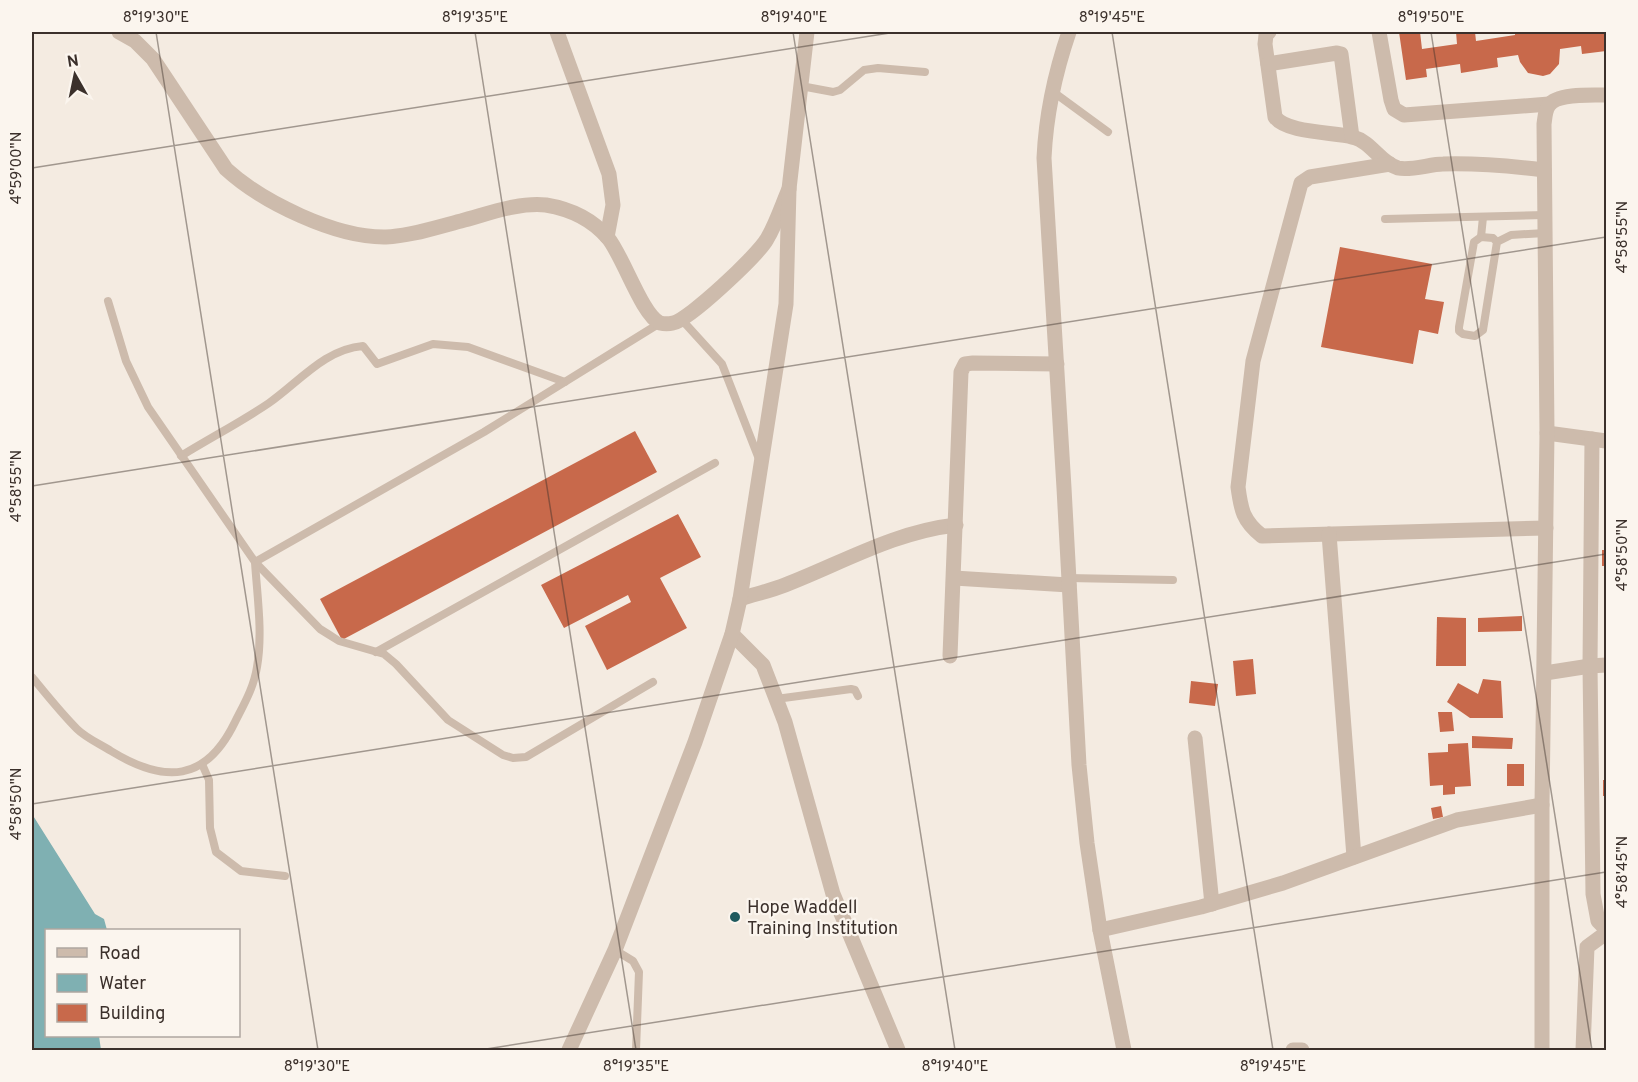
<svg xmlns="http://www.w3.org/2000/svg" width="1638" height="1082" font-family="Overpass,sans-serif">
<rect width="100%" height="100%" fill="#f4ebe1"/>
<!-- water -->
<path fill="#7fb0b2" d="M32,814L95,914L104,919L107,930H46V1036H99L101,1050H32Z"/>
<!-- building -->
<g fill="#c8694b">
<path d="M1399,32H1420L1422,49L1457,44L1456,32H1475L1476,41L1515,35V32H1606V51L1582,54L1581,46L1560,49L1559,64L1550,74L1543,76L1528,73L1520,62L1518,55L1497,58L1498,67L1461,73L1460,64L1426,69L1427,77L1406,80Z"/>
<path d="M1340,247L1432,264L1425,299L1444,302L1438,334L1419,330L1413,364L1321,347Z"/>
<path d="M635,431L657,472L342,640L320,599Z"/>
<path d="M678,514L701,557L660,578L687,628L607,670L585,626L631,602L628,595L564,628L541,585Z"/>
<rect x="1602" y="550" width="4" height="16"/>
<path d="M1522,616V631L1478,632V618Z"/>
<path d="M1437,617L1466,618V666H1436Z"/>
<path d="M1253,659L1256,694L1236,696L1233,661Z"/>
<path d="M1483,679L1501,681L1503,718H1470L1447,702L1458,683L1478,694Z"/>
<path d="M1191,681L1218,684L1215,706L1189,703Z"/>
<path d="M1438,712H1452L1454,731L1440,732Z"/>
<path d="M1472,736L1513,738L1512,749L1472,748Z"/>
<path d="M1468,743L1471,786L1455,787V794L1443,795V785L1430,786L1428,753L1448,752V744Z"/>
<rect x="1507" y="764" width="17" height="22"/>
<rect x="1603" y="780" width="3" height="16"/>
<path d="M1441,806L1443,817L1433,819L1431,808Z"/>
</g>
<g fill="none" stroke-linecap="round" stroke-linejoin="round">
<!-- service -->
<g stroke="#cdbbac" stroke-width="8">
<path d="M801,86L833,92L840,90L864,70L878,68L925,72"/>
<path d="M1052,91L1108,132"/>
<path d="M1385,219L1545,215"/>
<path d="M1481,237L1483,217"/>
<path d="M1497,242L1493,238L1481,237L1474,242L1459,327V331L1463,334L1475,336L1483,330L1497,242L1511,235L1545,233"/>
<path d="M108,301L126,361L148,407L255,562L320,629L328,634L339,641L384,654L396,664L448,720L503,755L513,758L526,757L653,682"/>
<path d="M682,320L722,364L759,459"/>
<path d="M181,456C210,438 241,422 269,403C299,382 325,349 363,346L377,364L433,344L468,347L565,382"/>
<path d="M1068,578L1173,580"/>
<path d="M376,652L715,463"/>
<path d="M32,677C46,694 61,713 77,729C86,738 100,744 111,751C165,784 206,782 235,722C244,704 254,687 257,667C263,633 257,595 255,562L484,432L660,323"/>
<path d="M776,699L851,689L855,690L858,696"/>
<path d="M202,764L209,780L210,828L216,852L241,871L285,876"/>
<path d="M615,950L633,961L639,972L636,1050"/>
</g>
<!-- minor -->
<g stroke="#cdbbac" stroke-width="15">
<path d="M119,32L135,41L153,59L226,169C262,202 336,238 386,237C411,236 437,227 461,221C488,214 518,202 546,205C570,209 592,219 608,238C623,256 642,315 660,323C664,324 669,324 673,323C689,320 758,255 767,239C776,224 782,205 789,189"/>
<path d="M557,32L609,174L613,205L607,237"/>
<path d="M1269,32L1266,35L1265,44L1275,117C1286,133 1334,132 1353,137C1372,142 1380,163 1398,168C1411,171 1430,164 1443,164C1477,163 1511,166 1544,170"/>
<path d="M1379,32L1391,100L1394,109L1404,115L1549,104"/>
<path d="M1268,64L1337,53L1341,54L1352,137"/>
<path d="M1390,164L1310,177L1301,183L1253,361L1238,487C1241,510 1243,521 1262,536L1546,528"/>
<path d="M1547,433L1606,441"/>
<path d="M1592,439L1590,666L1593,894L1598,921L1606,929"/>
<path d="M1329,534L1354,857"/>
<path d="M954,578L1069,585"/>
<path d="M740,599C755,594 770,591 785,585C842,563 894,532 956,525"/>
<path d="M732,634L763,665L785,722L833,894L898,1050"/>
<path d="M950,656L961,372L965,364L973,363L1057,364"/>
<path d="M1545,673L1590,666L1606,665"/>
<path d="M1195,738L1212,904"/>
<path d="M1100,930L1201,907L1283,883L1457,820L1542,805"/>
<path d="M1293,1050H1302"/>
<path d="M1542,1050V805L1547,433L1544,124C1545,118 1545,110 1549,105C1557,93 1593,95 1606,95"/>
<path d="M1583,1050L1587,947L1606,933"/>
</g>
<!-- tertiary -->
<g stroke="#cdbbac" stroke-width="15">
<path d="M1069,32C1055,73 1046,114 1044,158L1064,488L1079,765L1087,843L1100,930L1124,1050"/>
<path d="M569,1050L615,950L695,742L732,634L740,599L786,304L789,189L807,32"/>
</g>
</g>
<!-- ticks -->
<path fill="none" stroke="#3b302b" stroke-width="1.5" stroke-opacity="0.45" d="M156,32L318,1050M475,32L636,1050M793,32L955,1050M1112,32L1273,1050M1431,32L1592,1050M32,168L896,32M32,486L1606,237M32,804L1606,554M480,1050L1606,872"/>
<!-- markers -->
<circle fill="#1f5a5e" stroke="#fbf5ee" stroke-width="2" cx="735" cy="917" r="6"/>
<g text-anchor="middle" stroke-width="4.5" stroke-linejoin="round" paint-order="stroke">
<!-- poi labels -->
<g font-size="18" fill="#3b302b" stroke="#fbf5ee" text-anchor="start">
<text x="747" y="913">Hope Waddell<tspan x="747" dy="21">Training Institution</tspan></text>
</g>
</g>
<!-- border -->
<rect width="1638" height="1082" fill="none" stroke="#fbf5ee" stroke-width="66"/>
<!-- legend -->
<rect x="45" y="929" width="195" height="108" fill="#fbf5ee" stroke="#aea6a0" stroke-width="1.5"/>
<rect x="57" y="948" width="30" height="9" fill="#cdbbac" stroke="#aea6a0" stroke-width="1.5"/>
<text x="99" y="959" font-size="18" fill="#3b302b">Road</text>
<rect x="57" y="974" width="30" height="18" fill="#7fb0b2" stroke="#aea6a0" stroke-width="1.5"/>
<text x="99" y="989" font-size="18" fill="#3b302b">Water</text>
<rect x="57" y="1004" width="30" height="18" fill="#c8694b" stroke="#aea6a0" stroke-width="1.5"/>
<text x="99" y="1019" font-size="18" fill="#3b302b">Building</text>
<!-- north arrow -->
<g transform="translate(75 75) rotate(351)" stroke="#fbf5ee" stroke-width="4.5" paint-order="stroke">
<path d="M0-4.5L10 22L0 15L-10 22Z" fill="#3b302b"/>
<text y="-9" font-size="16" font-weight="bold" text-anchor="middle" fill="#3b302b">N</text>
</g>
<rect x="33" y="33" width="1572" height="1016" fill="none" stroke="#3b302b" stroke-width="2"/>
<g font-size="15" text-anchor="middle" fill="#3b302b">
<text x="156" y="22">8°19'30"E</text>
<text x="475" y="22">8°19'35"E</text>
<text x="794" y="22">8°19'40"E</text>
<text x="1112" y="22">8°19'45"E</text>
<text x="1431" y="22">8°19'50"E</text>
<text transform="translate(16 168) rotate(-90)" y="5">4°59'00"N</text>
<text transform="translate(1622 237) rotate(-90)" y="5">4°58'55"N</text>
<text transform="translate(16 486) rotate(-90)" y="5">4°58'55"N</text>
<text transform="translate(1622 555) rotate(-90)" y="5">4°58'50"N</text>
<text transform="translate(16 804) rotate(-90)" y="5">4°58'50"N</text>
<text transform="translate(1622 872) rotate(-90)" y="5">4°58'45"N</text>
<text x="317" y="1071">8°19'30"E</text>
<text x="636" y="1071">8°19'35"E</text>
<text x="955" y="1071">8°19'40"E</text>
<text x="1273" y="1071">8°19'45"E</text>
</g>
</svg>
